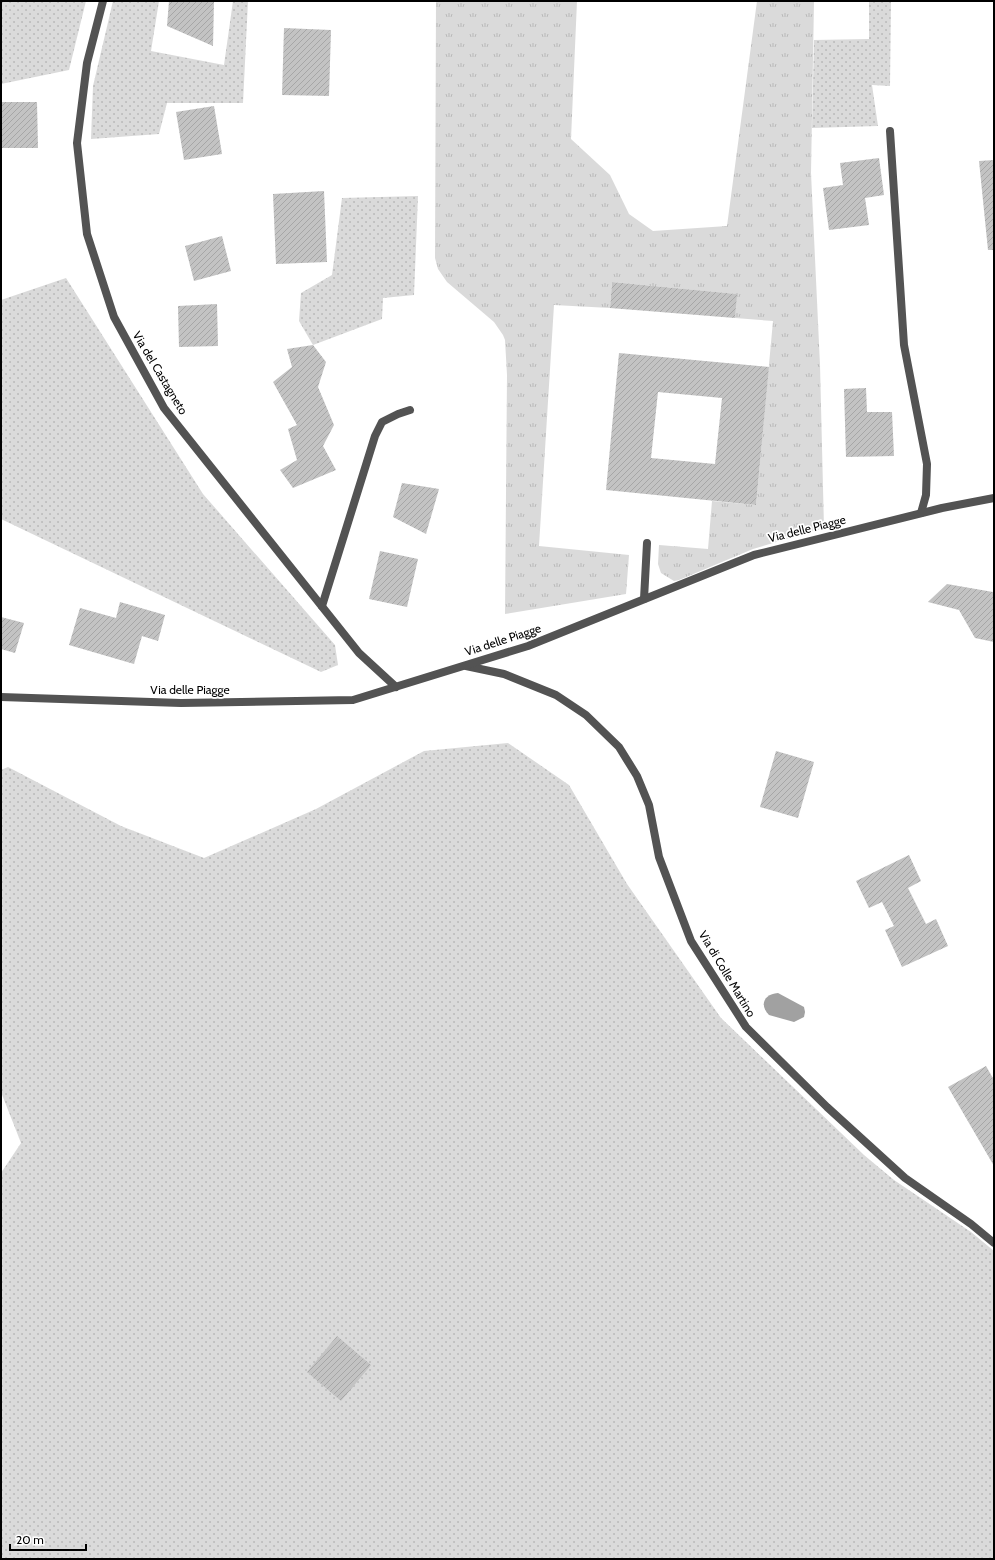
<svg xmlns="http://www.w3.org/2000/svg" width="995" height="1560" font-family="Cabin,sans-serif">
<defs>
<pattern id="grass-dots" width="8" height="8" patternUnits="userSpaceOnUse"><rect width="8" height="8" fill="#dadada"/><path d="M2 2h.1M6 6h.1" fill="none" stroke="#b9b9b9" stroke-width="1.8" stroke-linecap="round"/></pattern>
<pattern id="park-tufts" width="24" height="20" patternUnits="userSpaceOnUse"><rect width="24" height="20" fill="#dadada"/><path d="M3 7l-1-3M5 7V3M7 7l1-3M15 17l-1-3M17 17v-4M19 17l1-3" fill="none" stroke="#b9b9b9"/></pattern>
<pattern id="building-hatch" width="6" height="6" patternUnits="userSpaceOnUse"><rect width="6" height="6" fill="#c3c3c3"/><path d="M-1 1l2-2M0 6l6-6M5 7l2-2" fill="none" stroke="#a6a6a6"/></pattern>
</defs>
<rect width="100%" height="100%" fill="#fff"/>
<!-- grass -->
<g fill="url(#grass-dots)">
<path d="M1,1H86L69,70L1,84Z"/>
<path d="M113,1H159L151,51L224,65L233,1H248L243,103H167L159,134L91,139L93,86Z"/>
<path d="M869,1H891L890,86L872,85L878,126L812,128L814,40L869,39Z"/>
<path d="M418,196L414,295L383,298L382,319L313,345L299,321L301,293L332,275L342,198Z"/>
<path d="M66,278L203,494L335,645L338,665L321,672L1,519V300Z"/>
<path d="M508,743L569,785L627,884L721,1018L864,1155L894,1180L971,1232L994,1251V1559H1V1173L21,1143L1,1092V770L8,767L121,826L204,858L316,809L424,751Z"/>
</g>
<!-- park -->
<path fill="url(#park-tufts)" d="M436,1H577L571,139L610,175L629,214L653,231L727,226L757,1H814L811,173L820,365L824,528L753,549L679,580L674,581L661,573L658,564L659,545L708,549L712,501L756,505L773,321L735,318L736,294L612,282L610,308L554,305L539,546L629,555L626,594L505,614L507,375L505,340L503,335L494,322L447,282L438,269L435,258Z"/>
<!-- water -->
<path fill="#a1a1a1" d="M778,993L804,1007L805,1012L804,1017L794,1022L769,1015C759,1005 764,994 778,993Z"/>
<!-- building -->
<g fill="url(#building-hatch)" fill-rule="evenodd">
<path d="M169,1H214L213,46L167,26Z"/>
<path d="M284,28L331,30L329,96L282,95Z"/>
<path d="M1,102H37L38,148H1Z"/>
<path d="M214,106L222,154L184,160L176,112Z"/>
<path d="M879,158L884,195L865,198L869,225L829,230L823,188L843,185L840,163Z"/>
<path d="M994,160V250H988L979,161Z"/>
<path d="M324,191L327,262L276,264L273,194Z"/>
<path d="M222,236L231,271L194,281L185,246Z"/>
<path d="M612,282L737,294L735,318L610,308Z"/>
<path d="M217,304L218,346L179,347L178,306Z"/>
<path d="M313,345L326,362L318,387L334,425L323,446L336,470L293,488L280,470L297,460L288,429L297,425L273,382L292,367L287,349Z"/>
<path d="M619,353L769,367L756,505L606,490ZM658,392L722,398L715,464L651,458Z"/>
<path d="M866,388L867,412H892L894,456L846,457L844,389Z"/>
<path d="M402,483L439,489L426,534L393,517Z"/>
<path d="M380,551L418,559L407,607L369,599Z"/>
<path d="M947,584L993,592L994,596V642L975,638L959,610L928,602Z"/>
<path d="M120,602L165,615L158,641L142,636L134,664L69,645L80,608L116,618Z"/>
<path d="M1,617L24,623L15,653L1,649Z"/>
<path d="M776,751L814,762L798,818L760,807Z"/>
<path d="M909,855L921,881L908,888L926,924L936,919L948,946L902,967L885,930L894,926L882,902L869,908L856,881Z"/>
<path d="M986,1066L994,1080V1166L948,1087Z"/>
<path d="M337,1336L371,1365L341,1401L307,1372Z"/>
</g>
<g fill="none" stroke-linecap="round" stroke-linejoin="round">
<!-- lane -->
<g stroke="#535353" stroke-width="8">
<path d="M890,131L904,345L927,464L926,495L921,513"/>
<path d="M644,599L647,543"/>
<path d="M322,606L375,436L382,422L398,414L410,410"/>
</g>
<!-- street -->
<g stroke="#535353" stroke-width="8">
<path d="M103,1L87,63L77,143L87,234L114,317L164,408L359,653L396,687"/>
<path d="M466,666L504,674L556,695L586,715L619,747L637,776L649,805L659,857L691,941L746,1027L827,1107L905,1178L971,1224L994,1243"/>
<path d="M1,697L181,703L353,700L528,646L754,555L942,508L994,498"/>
</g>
</g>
<g text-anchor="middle" stroke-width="3.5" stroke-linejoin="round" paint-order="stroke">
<!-- street labels -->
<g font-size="12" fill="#000" stroke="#fff">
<text transform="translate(160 373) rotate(59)" y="4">Via del Castagneto</text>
<text transform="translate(807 529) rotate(-14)" y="4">Via delle Piagge</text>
<text transform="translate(503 640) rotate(-18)" y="4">Via delle Piagge</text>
<text x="190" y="694">Via delle Piagge</text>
<text transform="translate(727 974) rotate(59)" y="4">Via di Colle Martino</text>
</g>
</g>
<!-- border -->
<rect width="995" height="1560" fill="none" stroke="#000000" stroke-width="4"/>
<!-- scale -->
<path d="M10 1544v6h76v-6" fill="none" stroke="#000000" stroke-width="2"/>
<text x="16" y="1544" font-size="12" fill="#000000" stroke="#ffffff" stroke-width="3" paint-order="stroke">20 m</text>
</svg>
